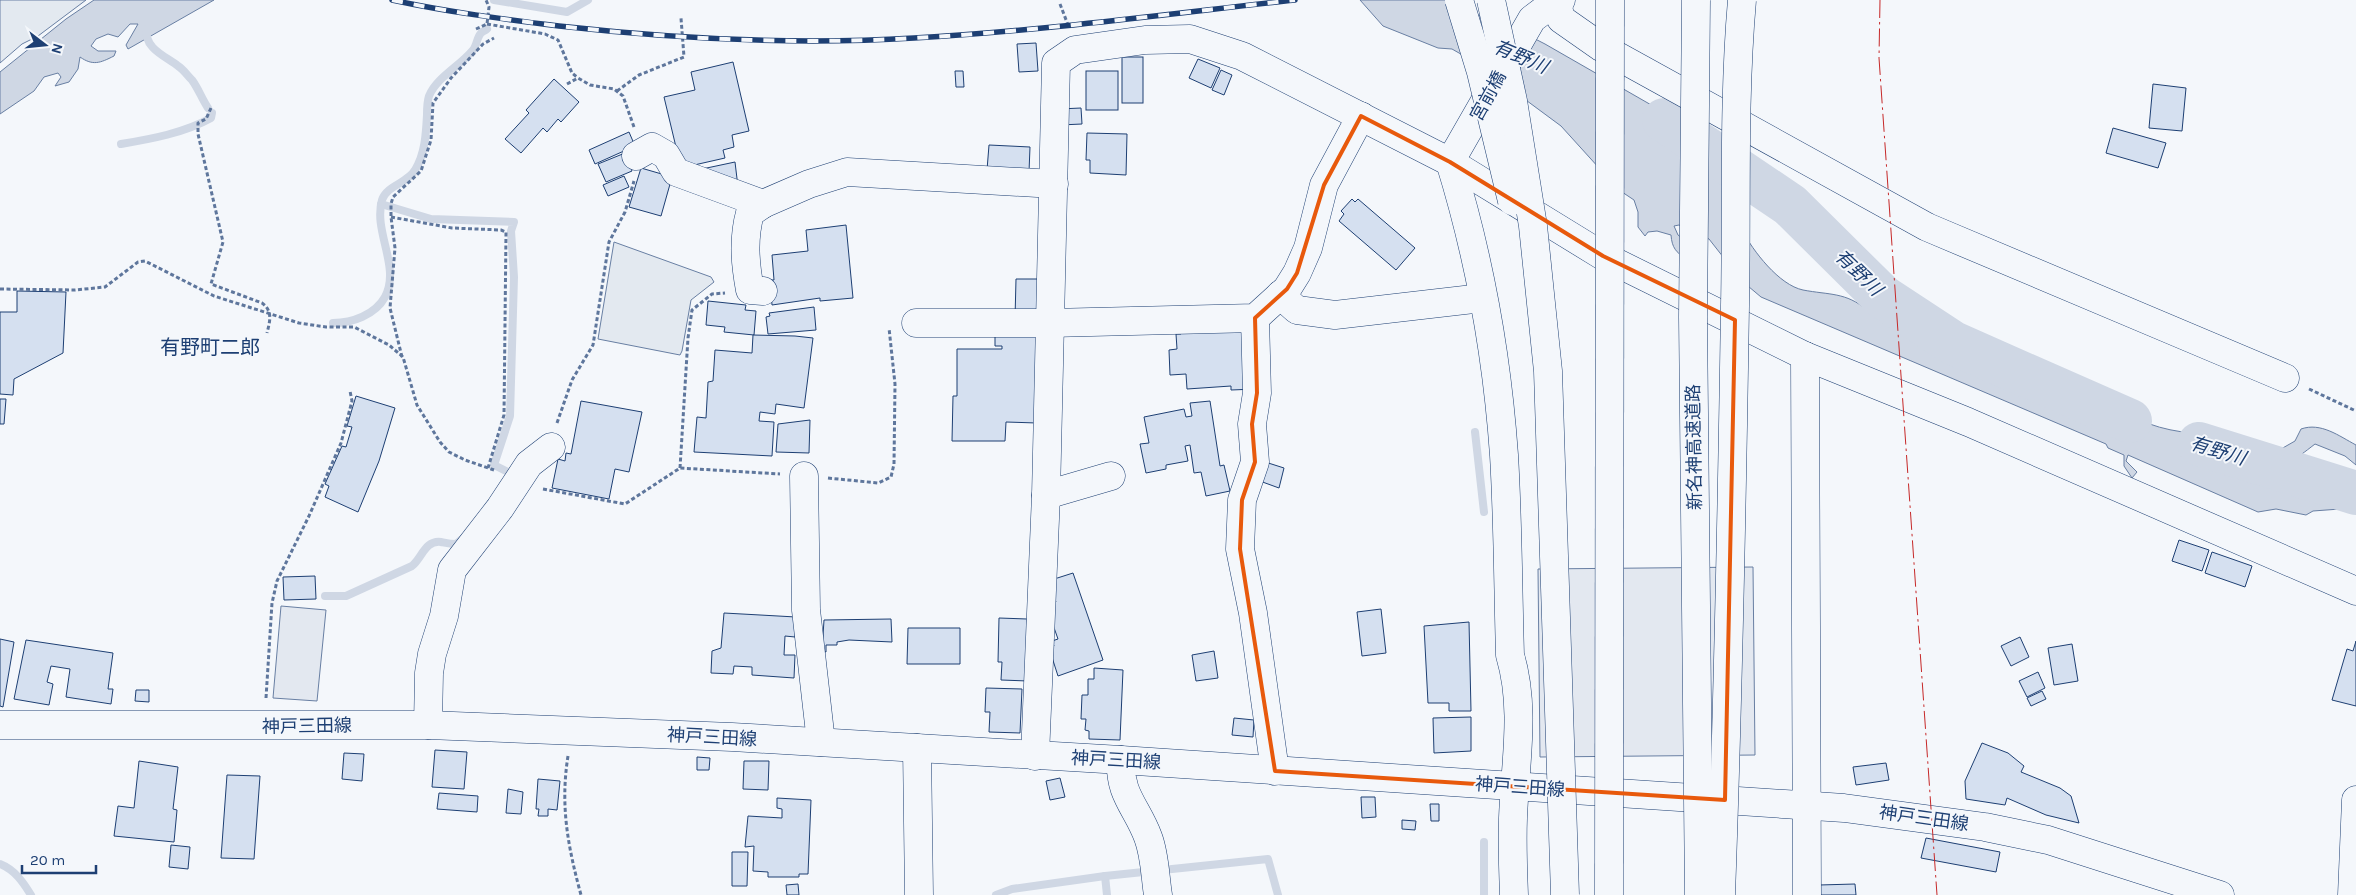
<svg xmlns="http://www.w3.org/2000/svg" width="2356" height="895" font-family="Karla,'Noto Sans JP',sans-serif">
<rect width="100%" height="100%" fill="#f4f7fb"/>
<!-- green -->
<g fill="#e3e9f0" stroke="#687fa3">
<path d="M0,0H86L38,36L22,44L0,63Z"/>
<path d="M614,242L711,277L714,282L691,300L682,351L680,355L598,339Z"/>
</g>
<!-- parking -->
<g fill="#e3e8f0" stroke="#687fa3">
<path d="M1753,567L1755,755L1540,757L1538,569Z"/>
<path d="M281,606L326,610L317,701L273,698Z"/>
</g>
<!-- water -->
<g fill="#cfd7e4" stroke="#687fa3">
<path d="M94,0H214L128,49L126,45L138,24H130L118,37L108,34L96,39L91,46L98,51H116L114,56C100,63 93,66 80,57L78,69L69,82L55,86L61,77L58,73L44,77L34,91L0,114V72L66,19Z"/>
<path d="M1360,0H1453V2L1501,27L1508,25L1545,44L1714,141L1712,163L1728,175C1732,192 1734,215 1742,230C1753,251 1779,285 1803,290C1829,295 1846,292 1867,310L2039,385L2131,415C2153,429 2186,434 2212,434L2223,446L2281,449L2295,441L2301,429C2321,422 2339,436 2356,445V465L2345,456L2315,444C2293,461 2291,464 2263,457L2250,466L2239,460L2233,461L2234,467L2292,485L2342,484L2356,478V499L2340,509L2313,511L2306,515L2276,509L2258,512L2128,455L2126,461L2137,472L2132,478L2124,466V455L2108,448L2106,444L1761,297L1742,281L1709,239L1679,225L1674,226L1678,235L1688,243L1686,259C1676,252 1672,248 1671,235L1657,231L1648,232L1645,236L1638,227V212L1634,200L1619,190L1561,126L1473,61L1452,49L1438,48L1383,26Z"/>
</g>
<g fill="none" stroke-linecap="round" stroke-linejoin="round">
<!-- stream -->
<g stroke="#cfd7e4" stroke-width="8">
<path d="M494,0L567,12L588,0"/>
<path d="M147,29C143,48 167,57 178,66C183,69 188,76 192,80C198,88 202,99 208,108"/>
<path d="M121,144C151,139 184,133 211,118L212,113"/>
<path d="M381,204L431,219L514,222L511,231L514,277L510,416L494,465L508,472"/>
<path d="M333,323C352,323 375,315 385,297C401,267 373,232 382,200C387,185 408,183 415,170C425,154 426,134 427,115C427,110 427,102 429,96C437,77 460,66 473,50C477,45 477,37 481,33C483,31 485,31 487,29"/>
<path d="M1475,432L1484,512"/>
<path d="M325,596H346L412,566C422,558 425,540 441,542C446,543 450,544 456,544L462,539"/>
<path d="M0,864C15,870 23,882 31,895"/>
<path d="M1105,876L1107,895"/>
<path d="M996,895L1012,889L1105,876L1268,859L1278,895"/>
<path d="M1484,895V842"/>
</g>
<!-- river -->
<g stroke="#cfd7e4" stroke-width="44">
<path d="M1664,120L1790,205L1883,297L1953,343L2130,421"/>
<path d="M2199,444L2356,493"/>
</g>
</g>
<!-- building -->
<g fill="#d5e0f0" stroke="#1d3f73">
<path d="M1036,43L1038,71L1019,72L1017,44Z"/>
<rect x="1122" y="57" width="21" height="46"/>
<path d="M1198,59L1220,68L1211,88L1189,78Z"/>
<path d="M733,62L749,131L732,135L734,147L723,150L725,158L681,168L664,97L695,90L691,72Z"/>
<path d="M1221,70L1232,75L1224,95L1212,90Z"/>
<path d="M955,71H963L964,87H956Z"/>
<rect x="1086" y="71" width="32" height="39"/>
<path d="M554,79L579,102L561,122L558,119L547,132L543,128L521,153L505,139L529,113L526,110Z"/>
<path d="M2153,84L2186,88L2182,131L2149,128Z"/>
<path d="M1081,108L1082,124L1060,125L1059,109Z"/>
<path d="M2113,128L2166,143L2158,168L2106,153Z"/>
<path d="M629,132L635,146L595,164L589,150Z"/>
<path d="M1087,133L1127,134L1126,175L1090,173V160H1086Z"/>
<path d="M989,145L1030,147L1029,172L987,170Z"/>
<path d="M625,153L632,171L606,182L598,164Z"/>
<path d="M735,162L738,187L702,169Z"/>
<path d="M641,168L672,177L661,216L629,207Z"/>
<path d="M624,176L629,187L608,196L603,185Z"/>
<path d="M1352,199L1355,202L1358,199L1415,248L1396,270L1339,221L1344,214L1341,211Z"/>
<path d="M846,225L853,298L820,301V298L772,305L770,280H774L772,255L808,251L806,230Z"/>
<path d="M1016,279H1044V319H1015Z"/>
<path d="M17,291L66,292L63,353L14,379L13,395L0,394V312H17Z"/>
<path d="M708,301L746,305L745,310L756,311L754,335L724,332L725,327L706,325Z"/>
<path d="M814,307L816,330L768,334L766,317L770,316L769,313Z"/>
<path d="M1252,325L1256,389L1231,390V386L1187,389L1186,374L1170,375L1169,350L1177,349L1176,334H1181V329Z"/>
<path d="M1038,328L1037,423L1006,422L1005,441H952L953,396H957V349H1002V346H995V336Z"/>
<path d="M753,335L795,336L813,338L804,408L776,404L775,414L760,412L759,421L774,422L772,456L694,452L697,417L706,418L708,382L713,381L715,350L752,353Z"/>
<path d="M356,396L395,408L379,461L358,512L325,497L329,486L325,484L342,446L346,447L352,427L347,426Z"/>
<path d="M0,399H6L4,424H0Z"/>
<path d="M581,401L642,412L629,472L615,469L609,499L552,488L558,459L565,461L566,453L571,454Z"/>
<path d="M1210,401L1220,466L1224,465L1230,491L1206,496L1201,472L1194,473L1190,445L1185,446L1188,461L1166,465V469L1146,473L1140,444L1149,443L1144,417L1184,409L1186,417L1192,416L1190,403Z"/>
<path d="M810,420L809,453L776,452L778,424Z"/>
<path d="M1262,461L1284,468L1279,488L1257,480Z"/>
<path d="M2179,540L2209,550L2202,571L2172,561Z"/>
<path d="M2212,552L2252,566L2245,587L2205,573Z"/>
<path d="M1073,573L1103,660L1058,676L1049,648L1054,646L1052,641L1058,639L1046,605L1056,602L1048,581Z"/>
<path d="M315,576L316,599L284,600L283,577Z"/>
<path d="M1381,609L1386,653L1362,656L1357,612Z"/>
<path d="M724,613L796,617L795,637L785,636L784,655H795L794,678L752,675V667L734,666L733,674L711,673L712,651L721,648Z"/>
<path d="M999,618L1027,619L1028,681L1001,680L1002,662H998Z"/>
<path d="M891,619L892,642L849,640L837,642V645H826V652L822,651L824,620Z"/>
<path d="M1469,622L1471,711H1449V703H1428L1424,626Z"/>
<path d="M908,628H960V664H907Z"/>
<path d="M2020,637L2029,657L2011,666L2001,646Z"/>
<path d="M0,639L14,642L3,707L0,706Z"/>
<path d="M26,640L113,653L108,689H113L111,704L66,697L70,669L51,666L47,682L53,684L49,705L14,699Z"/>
<path d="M2356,641V706L2332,700L2347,649L2353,651Z"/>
<path d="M2072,644L2078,681L2054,685L2048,648Z"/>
<path d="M1214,651L1218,678L1196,681L1192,655Z"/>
<path d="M1094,668L1123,670L1120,740L1089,739V731L1085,730L1086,719H1081L1082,695H1088V679H1094Z"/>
<path d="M2038,672L2045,688L2027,697L2019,681Z"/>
<path d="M986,688L1022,689L1020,733L989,732L990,712H985Z"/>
<path d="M136,690H149V702L135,701Z"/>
<path d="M2042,691L2046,699L2031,706L2027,698Z"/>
<path d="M1471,717V751L1434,753L1433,718Z"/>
<path d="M1234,718L1254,720L1253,737L1232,735Z"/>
<path d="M1982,743L2008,753L2024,766L2021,772L2060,788L2071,796L2079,823L2046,815L2007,798L2005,805L1966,799L1965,781Z"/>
<path d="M435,750L467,752L464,789L432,787Z"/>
<path d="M344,753L364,754L362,781L342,779Z"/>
<path d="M697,757L710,758L709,770H697Z"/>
<path d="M139,761L178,767L173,809L177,810L174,842L114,836L118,806L134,808Z"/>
<path d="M744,761H769L768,790L743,789Z"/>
<path d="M1886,763L1889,780L1856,785L1853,767Z"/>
<path d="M227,775L260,776L254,859L221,858Z"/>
<path d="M1060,778L1065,797L1050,800L1046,781Z"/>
<path d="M538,779L560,781L557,810L548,809V816H538L539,809H536Z"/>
<path d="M508,789L523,792L521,814L506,813Z"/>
<path d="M439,793L478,796L477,812L437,809Z"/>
<path d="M1361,797H1375L1376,817L1362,818Z"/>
<path d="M777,798L811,800L808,874H799V877H768V872L753,871L754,846L745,847L748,816L782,818V809L777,808Z"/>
<path d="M1430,804H1439V821H1431Z"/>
<path d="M1402,820L1416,821L1415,830L1402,829Z"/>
<path d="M1926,838L2000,852L1996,872L1921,858Z"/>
<path d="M171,845L190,847L188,869L169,867Z"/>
<path d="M732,852H748L747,886H732Z"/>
<path d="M798,884L799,895H787L786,885Z"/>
<path d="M1855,884L1856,895H1819V885Z"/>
</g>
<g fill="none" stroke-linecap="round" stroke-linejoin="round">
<defs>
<g id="minor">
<path d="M1556,0L1561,19L1601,47L1927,227L2285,378"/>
<path d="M636,156L652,147L666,155L676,172L763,204"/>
<path d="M763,291L750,290C745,263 743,239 750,213L763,204L809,184L847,172L1054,184"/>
<path d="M1280,295L1297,310L1335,315L1482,298"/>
<path d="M1255,318L1257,393L1252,424L1255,462L1242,500L1240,549L1253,613L1275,771"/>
<path d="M916,323H1050L1255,318L1287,289L1297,273L1308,248L1324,185L1361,116"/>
<path d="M1805,356L1807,895"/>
<path d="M804,476L806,610L821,742"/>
<path d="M1046,495L1111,476"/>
<path d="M428,725L429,673L432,654L444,616L452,570L500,508L529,464L551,447"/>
<path d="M917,748L919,895"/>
<path d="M1035,756L1046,495L1056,63L1075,50L1145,40L1190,39L1242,56L1450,162L1603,256L1805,356L1968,422L2356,591"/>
<path d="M1121,760C1119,795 1137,807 1148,837C1155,855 1155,876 1158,895"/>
<path d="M1514,895C1513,870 1512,844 1513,818C1515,763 1526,709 1510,655C1508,588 1508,521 1504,455C1497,356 1479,256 1450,162L1532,19L1556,1L1561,0"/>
<path d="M2352,895L2356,800"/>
</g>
<path id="major" d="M0,725H428L732,737L1121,760L1844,808L1985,827L2048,840L2220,895"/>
</defs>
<!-- minor casing -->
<use href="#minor" stroke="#1d3f73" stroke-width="29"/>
<!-- major casing -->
<use href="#major" stroke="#1d3f73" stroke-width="29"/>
<!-- path -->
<g stroke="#5e769c" stroke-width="3" stroke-dasharray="4 2.5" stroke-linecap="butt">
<path d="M1060,4L1068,25"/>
<path d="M487,24L545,34L558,40L572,73L578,78"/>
<path d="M476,29L487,24L489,7L486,0"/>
<path d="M567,84L578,78L590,85L614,89L623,96L634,127"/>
<path d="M617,91L639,75L684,57L681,18"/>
<path d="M211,108L206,119L198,123V134L223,242L211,284L262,303C273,311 270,321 267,333"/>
<path d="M391,217L452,228L501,230L506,232L504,415L488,468"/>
<path d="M0,289L75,290L105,287L138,262L145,261L214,296L299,323L326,327H354L389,345L403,357L417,405L440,442L449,452L465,460L494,470"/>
<path d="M402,357L390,308L395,248L391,217V204L393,197L421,171L431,140L433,103L451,78L483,44L494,38"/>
<path d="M2309,389L2356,411"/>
<path d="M557,423L572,380L593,345L609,242L625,212L634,181"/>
<path d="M680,468L688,338L692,310L712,294L725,293"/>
<path d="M828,478L878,483L891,477L894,464L895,384L889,328"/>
<path d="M543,489L625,504L680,468L780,474"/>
<path d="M266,698L272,603L277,581L309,516L341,443L352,401L350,391"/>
<path d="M568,756C560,806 568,847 581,895"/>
</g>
<!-- minor -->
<use href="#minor" stroke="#f4f7fb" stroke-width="28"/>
<!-- major -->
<use href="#major" stroke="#f4f7fb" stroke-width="28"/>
<defs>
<path id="rail" d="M392,0C448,12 503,19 559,26C677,39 795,45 914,38C1041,31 1168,14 1295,0"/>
</defs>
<!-- rail casing -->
<use href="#rail" stroke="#1d3f73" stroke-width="5.5"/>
<!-- rail -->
<use href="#rail" stroke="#f4f7fb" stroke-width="4" stroke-dasharray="11" stroke-linecap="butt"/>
<defs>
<g id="highway-bridge">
<path d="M1459,0L1481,72L1512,201"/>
<path d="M1491,0L1513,101L1533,226L1548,371L1565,895"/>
<path d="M1696,0L1693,317L1699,895"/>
<path d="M1609,895L1610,0"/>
<path d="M1721,895C1728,699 1732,502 1735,306C1737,204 1733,102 1742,0"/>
</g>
</defs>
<!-- highway-bridge casing -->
<use href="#highway-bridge" stroke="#1d3f73" stroke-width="29" stroke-linecap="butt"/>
<!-- highway-bridge -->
<use href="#highway-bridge" stroke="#f4f7fb" stroke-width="28"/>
<!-- power -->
<path stroke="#c62828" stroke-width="1" stroke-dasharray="18 4 2.5 4" stroke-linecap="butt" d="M1880,0L1879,58L1937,895"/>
</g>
<!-- marked area -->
<path fill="none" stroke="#e8590c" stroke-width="4" stroke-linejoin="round" d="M1361,116L1450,162L1603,256L1735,320L1725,800L1275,771L1240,549L1242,500L1255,462L1252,424L1257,393L1255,318L1287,289L1297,273L1324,185Z"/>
<g text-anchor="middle" stroke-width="4" stroke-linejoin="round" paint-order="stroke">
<!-- street labels -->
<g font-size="18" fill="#1d3f73" stroke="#f4f7fb">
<text transform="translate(1488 96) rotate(-61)" y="6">宮前橋</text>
<text transform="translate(1694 447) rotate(-91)" y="6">新名神高速道路</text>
<text transform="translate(307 726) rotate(-1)" y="6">神戸三田線</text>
<text transform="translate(712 737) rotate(3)" y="6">神戸三田線</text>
<text transform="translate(1116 760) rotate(3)" y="6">神戸三田線</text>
<text transform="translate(1520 787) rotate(4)" y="6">神戸三田線</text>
<text transform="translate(1924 818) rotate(8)" y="6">神戸三田線</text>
</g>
<!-- water labels -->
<g font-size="19" font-style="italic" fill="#1d3f73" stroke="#f4f7fb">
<text transform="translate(1521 56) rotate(23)" y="7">有野川</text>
<text transform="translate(1859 272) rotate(44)" y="7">有野川</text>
<text transform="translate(2218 450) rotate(17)" y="7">有野川</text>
</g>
<!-- quarter labels -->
<g font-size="20" fill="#1d3f73" stroke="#f4f7fb">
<text x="210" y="354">有野町二郎</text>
</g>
</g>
<!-- north arrow -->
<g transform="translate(45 45) rotate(106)" stroke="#f4f7fb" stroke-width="4" paint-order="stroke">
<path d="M0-4L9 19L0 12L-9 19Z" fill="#1d3f73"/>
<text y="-8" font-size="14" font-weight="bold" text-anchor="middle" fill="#1d3f73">N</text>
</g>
<!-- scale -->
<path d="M22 865v8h74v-8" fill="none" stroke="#1d3f73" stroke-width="2.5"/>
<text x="30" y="865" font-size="15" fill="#1d3f73" stroke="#f4f7fb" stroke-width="4" paint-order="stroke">20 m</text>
</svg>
